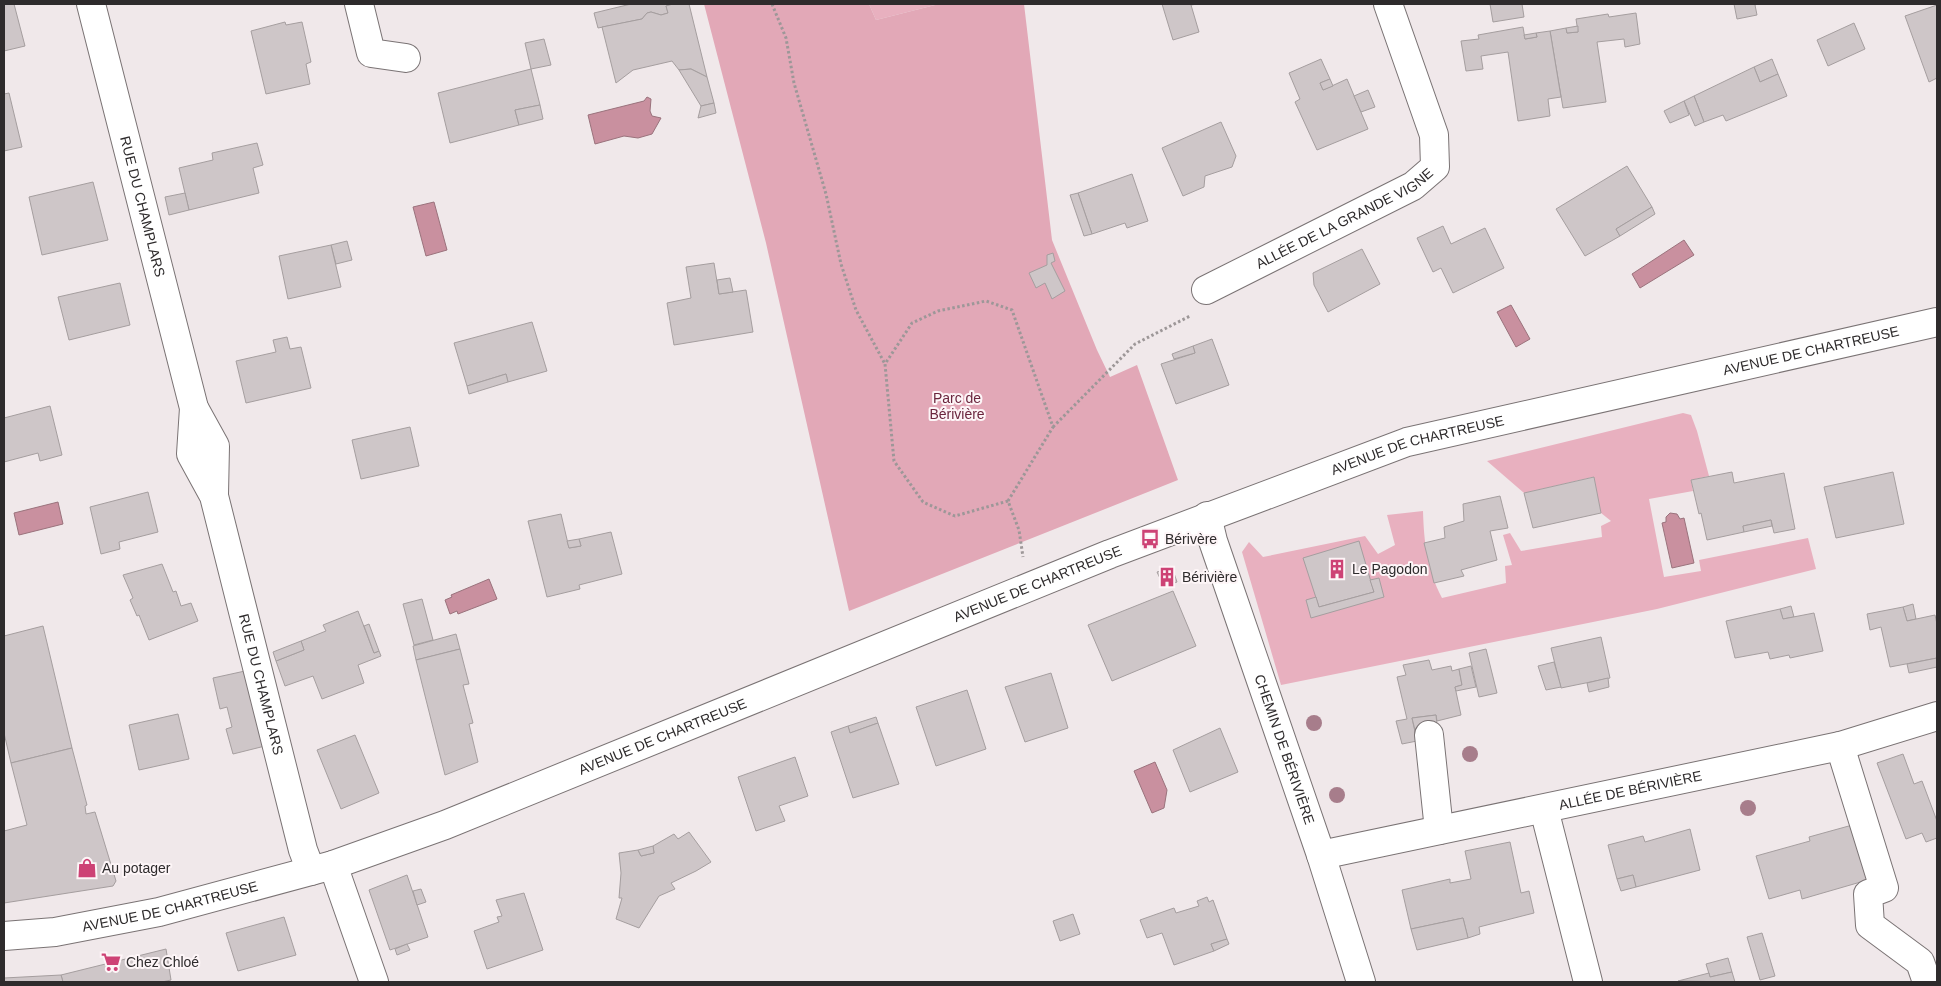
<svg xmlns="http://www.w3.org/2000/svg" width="1941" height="986" font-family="Helvetica,sans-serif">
<rect width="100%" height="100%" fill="#f0e8ea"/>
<!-- green -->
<g fill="#e8b0bf">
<path d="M869,4H939L876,20Z"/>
<path d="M1683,413L1691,415L1697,431L1709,476L1691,480L1693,491L1649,499L1664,577L1701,571L1699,560L1808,538L1816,569L1657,609L1281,685L1242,552L1249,542L1263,557L1365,536L1378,554L1395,545L1387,515L1423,511C1424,543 1427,569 1442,598L1506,583L1505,566L1512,565L1503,535L1510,533L1521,551L1602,537L1601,526L1611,521L1601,513L1593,477L1524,493L1487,461Z"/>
</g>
<!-- forest -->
<path fill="#e2a8b7" d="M704,4H869L876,20L939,4H1024L1052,240L1097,350L1110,377L1137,365L1178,480L849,611L766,243Z"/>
<!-- water -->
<g fill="#c9909f" stroke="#9a727c">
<path d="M647,97L651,99L650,111L652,116L661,118L652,134L638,138L624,136L595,144L588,115L644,101Z"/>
<path d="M434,202L447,250L426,256L413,207Z"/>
<path d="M1684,240L1694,255L1640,288L1632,274Z"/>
<path d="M1511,305L1530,339L1516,347L1497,312Z"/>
<path d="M58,502L63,524L19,535L14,513Z"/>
<path d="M1670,513L1677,514L1680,519L1684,518L1694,563L1672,568L1662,523L1666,522V517Z"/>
<path d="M489,579L497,599L458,614L457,611L450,614L445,600L452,597L451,595Z"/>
<path d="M1155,762L1167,790L1164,808L1152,813L1134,771Z"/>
</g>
<!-- building -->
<g fill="#cec6c8" stroke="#a59e9f">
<path d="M4,4H14L25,46L4,51Z"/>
<path d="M631,4H673L666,6L668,13L661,15L651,12L647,13L642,19L598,28L594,13Z"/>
<path d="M673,4H689L707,77L691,69L679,70L672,61L633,70L616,83L602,27L642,19L647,13L651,12L661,15L668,13L666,6Z"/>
<path d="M1162,4H1197L1191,5L1199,32L1173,40Z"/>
<path d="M1490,4H1522L1524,17L1493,22Z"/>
<path d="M1734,4H1758L1755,5L1757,15L1737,19Z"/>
<path d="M1937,5V78L1929,82L1905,16Z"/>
<path d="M1636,13L1640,44L1625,47L1624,39L1597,42L1606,102L1563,108L1550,31L1566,28L1567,33L1578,32L1576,19L1608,14L1609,17Z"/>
<path d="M285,22L286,25L302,22L311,62L306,64L310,84L266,94L251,31Z"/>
<path d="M1854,23L1865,49L1828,66L1817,40Z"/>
<path d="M1578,26V32L1567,33L1566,28Z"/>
<path d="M1523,27L1525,39L1537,37L1536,33L1550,31L1561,97L1548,99L1550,116L1518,121L1508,52L1481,56L1483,69L1466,71L1461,41L1479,39L1478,35Z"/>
<path d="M1536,33L1537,37L1525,39L1524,35Z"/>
<path d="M544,39L551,65L531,69L525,43Z"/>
<path d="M1321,59L1330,79L1320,83L1323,90L1347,79L1368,129L1317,150L1295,102L1300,99L1289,73Z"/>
<path d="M1772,59L1778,74L1760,82L1754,67Z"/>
<path d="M1754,67L1760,82L1778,74L1787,96L1726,121L1723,115L1704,122L1694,96Z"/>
<path d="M531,69L540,105L515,110L519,125L450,143L438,93Z"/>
<path d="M691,69L707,77L714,103L701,106L679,70Z"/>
<path d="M1330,79L1333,86L1323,90L1320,83Z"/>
<path d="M1368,90L1375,107L1361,112L1354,96Z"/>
<path d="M9,93L22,147L4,151V94Z"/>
<path d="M1694,96L1704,122L1695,126L1684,101Z"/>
<path d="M1684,101L1689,115L1670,123L1664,111Z"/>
<path d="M714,103L716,113L698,118L701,106Z"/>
<path d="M540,105L543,119L519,125L515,110Z"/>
<path d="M1221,122L1236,156L1232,167L1205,176L1204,187L1183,196L1162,148Z"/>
<path d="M257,143L263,165L253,168L259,193L189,210L179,168L213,160L212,153Z"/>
<path d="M1627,166L1652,207L1616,229L1620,236L1585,256L1556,209Z"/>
<path d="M1132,174L1148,221L1127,228L1125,223L1092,234L1078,193Z"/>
<path d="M93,182L108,240L42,255L29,197Z"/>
<path d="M185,193L189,210L169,215L165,197Z"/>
<path d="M1078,193L1092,234L1084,236L1070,195Z"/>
<path d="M1652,207L1655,214L1620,236L1616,229Z"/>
<path d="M1443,226L1451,244L1485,228L1504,268L1453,293L1441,268L1433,272L1417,238Z"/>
<path d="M347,241L352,260L336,264L331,245Z"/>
<path d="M331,245L341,287L288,299L279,256Z"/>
<path d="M1362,249L1380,284L1328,312L1314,285L1313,273Z"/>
<path d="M1053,253L1055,261L1051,263L1065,291L1052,299L1045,283L1036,288L1029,273L1047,265V255Z"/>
<path d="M714,263L719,294L746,290L753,332L674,345L667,303L691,298L686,267Z"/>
<path d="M730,278L733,292L719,294L717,280Z"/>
<path d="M120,283L130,325L69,340L58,297Z"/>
<path d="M532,322L547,371L508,382L506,374L467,386L454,343Z"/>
<path d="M287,337L290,349L301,347L311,388L246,403L236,361L276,352L273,340Z"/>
<path d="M1212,339L1229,385L1176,404L1161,364L1195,353L1193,346Z"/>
<path d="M1193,346L1195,353L1174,359L1172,354Z"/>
<path d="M506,374L508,382L469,394L467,386Z"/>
<path d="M50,406L62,455L40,461L38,453L4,462V418Z"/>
<path d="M410,427L419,466L361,479L352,440Z"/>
<path d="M1732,472L1734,483L1784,473L1795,529L1774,533L1771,520L1743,526L1744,532L1707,540L1701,513L1699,514L1691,480Z"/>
<path d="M1893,472L1904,524L1836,538L1824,487Z"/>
<path d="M1594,477L1601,513L1533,528L1524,493Z"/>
<path d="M148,492L158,532L119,542L120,549L101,554L90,507Z"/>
<path d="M1500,496L1508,528L1490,531L1497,560L1461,570L1464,576L1434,583L1424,543L1445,538L1444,527L1464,521L1463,504Z"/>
<path d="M561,514L569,548L581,546L579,539L611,532L622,574L579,585L580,589L547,597L528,521Z"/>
<path d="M1771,520L1772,526L1744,532L1743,526Z"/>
<path d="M579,539L581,546L569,548L567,541Z"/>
<path d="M1359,541L1374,592L1319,607L1303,558Z"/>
<path d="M162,564L173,592L176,591L181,606L191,603L198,621L149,640L139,615L137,616L130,600L133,598L123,575Z"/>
<path d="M1172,567L1177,582L1164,587L1157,572Z"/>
<path d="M1379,578L1384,597L1311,618L1306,600L1316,597L1319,607L1374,592L1370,580Z"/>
<path d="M1173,591L1196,646L1112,681L1088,625Z"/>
<path d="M422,599L433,640L414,645L403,604Z"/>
<path d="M1913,604L1916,619L1907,621L1903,607Z"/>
<path d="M1791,606L1794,617L1783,619L1780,609Z"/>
<path d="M1903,607L1907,621L1935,615L1937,624V658L1890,667L1881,627L1870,630L1867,614Z"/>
<path d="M1780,609L1783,619L1814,613L1823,651L1790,658L1789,655L1770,659L1768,652L1735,658L1726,621Z"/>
<path d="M358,611L374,653L379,651L381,656L358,665L364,683L322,699L313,676L285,686L276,661L304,650L301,641L326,631L323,625Z"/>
<path d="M369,624L379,651L374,653L364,626Z"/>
<path d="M43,626L72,748L11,763L4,733V636Z"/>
<path d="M456,634L460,649L416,660L413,646Z"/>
<path d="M1601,637L1610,678L1561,688L1551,648Z"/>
<path d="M301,641L304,650L276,661L273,652Z"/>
<path d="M460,649L469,684L463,685L473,723L469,724L478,762L445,775L416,660Z"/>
<path d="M1486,649L1497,693L1479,697L1469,653Z"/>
<path d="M1937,658V667L1909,673L1907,664Z"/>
<path d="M1429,660L1432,670L1451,666L1452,671L1459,669L1462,685L1455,687L1461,715L1437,721L1436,715L1412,718L1417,741L1402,744L1396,721L1407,719L1397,677L1406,675L1403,665Z"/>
<path d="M1554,662L1561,687L1546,690L1538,666Z"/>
<path d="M1471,666L1476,687L1456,691L1455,687L1462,685L1459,669Z"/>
<path d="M245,671L265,746L233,754L226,729L232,727L227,707L220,709L213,678Z"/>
<path d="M1051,673L1068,728L1025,742L1005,687Z"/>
<path d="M1608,678L1609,687L1589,692L1587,683Z"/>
<path d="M967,690L986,749L936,766L916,707Z"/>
<path d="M178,714L189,759L139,770L129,725Z"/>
<path d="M1436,715L1437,725L1415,730L1412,718Z"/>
<path d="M876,717L878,723L850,733L848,726Z"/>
<path d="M878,723L899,784L853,798L831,732L848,726L850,733Z"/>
<path d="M1220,728L1238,772L1190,792L1173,750Z"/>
<path d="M355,735L379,793L341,809L317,750Z"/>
<path d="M72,748L87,805L85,806L86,814L95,812L116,881L113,886L4,903V831L27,825L11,763Z"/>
<path d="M1903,754L1914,784L1922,781L1937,821V838L1926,842L1922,833L1906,839L1877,763Z"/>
<path d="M795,757L808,796L779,806L785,821L756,831L738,777Z"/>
<path d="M1856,824L1871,879L1802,899L1800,890L1769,899L1756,856L1810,841L1809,837Z"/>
<path d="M1690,829L1700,870L1636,887L1633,875L1617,879L1608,845L1643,836L1645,842Z"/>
<path d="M689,832L711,862L696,871L671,883L675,889L659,896L639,928L616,919L622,898H619L621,873L619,853L638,850L641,856L654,853L653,846L674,834L678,839Z"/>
<path d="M1510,842L1521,893L1529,891L1534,913L1479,927L1480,934L1468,938L1463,918L1411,929L1402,890L1450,879V883L1471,879L1465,851Z"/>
<path d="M653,846L654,853L641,856L638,850Z"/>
<path d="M407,875L428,937L390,950L369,890Z"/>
<path d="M1633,875L1636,887L1621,891L1617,879Z"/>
<path d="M421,889L426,902L417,905L413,891Z"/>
<path d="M524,893L543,950L487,969L474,931L499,922L497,917L502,916L496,900Z"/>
<path d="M1207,897L1209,902L1213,900L1227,939L1211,944L1214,951L1174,965L1162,933L1147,938L1140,920L1174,908L1176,913L1199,906L1197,901Z"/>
<path d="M1073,914L1080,934L1060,941L1053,921Z"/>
<path d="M284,917L296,955L238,971L226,933Z"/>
<path d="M1463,918L1468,938L1417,950L1411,929Z"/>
<path d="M1762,933L1775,976L1760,980L1747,937Z"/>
<path d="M1227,939L1229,944L1214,951L1211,944Z"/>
<path d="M407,944L410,950L397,955L395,949Z"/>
<path d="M166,949L171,980L162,982H63L61,975Z"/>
<path d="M1728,958L1732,972L1710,977L1706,964Z"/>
<path d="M1732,972L1735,982L1678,981L1709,973L1710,977Z"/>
<path d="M61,975L63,982H4V978Z"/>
</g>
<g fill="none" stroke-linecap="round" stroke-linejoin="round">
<defs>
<g id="minor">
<path id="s1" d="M91,4L194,408L191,454L214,496L303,850L311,871"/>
<path d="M359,4L371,53L406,58"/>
<path id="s2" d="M1206,290L1413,186L1435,167L1434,135L1388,4"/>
<path d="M194,408L215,446L214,494"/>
<path id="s3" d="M1207,516L1213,541L1321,855L1361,982"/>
<path d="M1429,735L1439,830"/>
<path d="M1840,746L1884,888L1868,894L1870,925L1920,962L1927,982"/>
<path d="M1544,809L1588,982"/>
<path id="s4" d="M1321,855L1840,746L1937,716"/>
<path d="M333,865L374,982"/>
<path id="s5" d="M4,936L55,932L159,912L333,865L445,825L1110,554L1407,442L1937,322"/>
</g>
</defs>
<!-- minor casing -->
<use href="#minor" stroke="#7a7374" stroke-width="30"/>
<!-- path -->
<g stroke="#9d9798" stroke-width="3" stroke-dasharray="2.5 2.5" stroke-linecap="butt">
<path d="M772,4L786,38L794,83L826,194L841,264L856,310L885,364"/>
<path d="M1053,427L1135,344L1190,316"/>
<path d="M1008,501L955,516L923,502L894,461L885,364L912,323L938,311L986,301L1012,310L1053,427L1008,501L1019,530L1023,557"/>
</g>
<!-- minor -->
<use href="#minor" stroke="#fff" stroke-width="28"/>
</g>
<!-- trees -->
<g fill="#a77d8b">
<circle cx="1314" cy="723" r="8"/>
<circle cx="1470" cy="754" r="8"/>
<circle cx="1337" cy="795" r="8"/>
<circle cx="1748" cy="808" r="8"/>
</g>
<!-- icons -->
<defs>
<symbol id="bus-bare" viewBox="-9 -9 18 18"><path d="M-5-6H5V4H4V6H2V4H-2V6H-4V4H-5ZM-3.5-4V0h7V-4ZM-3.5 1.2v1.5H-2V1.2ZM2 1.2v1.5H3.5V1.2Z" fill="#cd4275" stroke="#fdf5f7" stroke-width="2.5" paint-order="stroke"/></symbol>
<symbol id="building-bare" viewBox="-9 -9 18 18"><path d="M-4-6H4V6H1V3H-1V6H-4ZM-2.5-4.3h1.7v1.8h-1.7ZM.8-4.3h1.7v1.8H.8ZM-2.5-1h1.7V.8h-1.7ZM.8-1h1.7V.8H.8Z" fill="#cd4275" stroke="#fdf5f7" stroke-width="2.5" paint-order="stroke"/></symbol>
<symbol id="shop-bare" viewBox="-9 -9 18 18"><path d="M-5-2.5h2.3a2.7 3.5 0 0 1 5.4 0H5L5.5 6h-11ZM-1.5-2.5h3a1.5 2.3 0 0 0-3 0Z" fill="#cd4275" stroke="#fdf5f7" stroke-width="2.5" paint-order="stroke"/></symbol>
<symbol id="supermarket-bare" viewBox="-9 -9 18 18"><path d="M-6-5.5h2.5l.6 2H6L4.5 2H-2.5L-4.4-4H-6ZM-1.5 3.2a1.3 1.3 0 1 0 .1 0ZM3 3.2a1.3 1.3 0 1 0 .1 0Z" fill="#cd4275" stroke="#fdf5f7" stroke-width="2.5" paint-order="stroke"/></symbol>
</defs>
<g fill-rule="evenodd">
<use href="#bus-bare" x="1136" y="525" width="28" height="28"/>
<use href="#building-bare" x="1323" y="555" width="28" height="28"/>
<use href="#building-bare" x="1153" y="563" width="28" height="28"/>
<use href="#shop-bare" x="73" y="854" width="28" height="28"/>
<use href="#supermarket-bare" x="97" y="948" width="28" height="28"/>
</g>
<g text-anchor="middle" stroke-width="4" stroke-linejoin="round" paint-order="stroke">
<!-- street labels -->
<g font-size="14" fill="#2e2b2c" stroke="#fdf5f7">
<text dy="5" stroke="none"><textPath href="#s1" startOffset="209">RUE DU CHAMPLARS</textPath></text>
<text dy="5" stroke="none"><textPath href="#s2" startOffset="156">ALLÉE DE LA GRANDE VIGNE</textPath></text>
<text dy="5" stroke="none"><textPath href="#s5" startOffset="1906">AVENUE DE CHARTREUSE</textPath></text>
<text dy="5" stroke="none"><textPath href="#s5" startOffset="1501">AVENUE DE CHARTREUSE</textPath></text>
<text dy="5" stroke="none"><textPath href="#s5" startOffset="1096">AVENUE DE CHARTREUSE</textPath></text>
<text dy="5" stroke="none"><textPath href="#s1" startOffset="705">RUE DU CHAMPLARS</textPath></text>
<text dy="5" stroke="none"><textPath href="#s5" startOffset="691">AVENUE DE CHARTREUSE</textPath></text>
<text dy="5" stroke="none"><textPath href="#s3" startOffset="246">CHEMIN DE BÉRIVIÈRE</textPath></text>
<text dy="5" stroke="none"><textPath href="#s4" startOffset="316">ALLÉE DE BÉRIVIÈRE</textPath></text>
<text dy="5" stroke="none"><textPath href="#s5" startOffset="169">AVENUE DE CHARTREUSE</textPath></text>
</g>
<!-- park labels -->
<g font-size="14" fill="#6b263e" stroke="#fdf5f7">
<text x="957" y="403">Parc de<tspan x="957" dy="16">Bérivière</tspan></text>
</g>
<!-- poi labels -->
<g font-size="14" fill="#2e2b2c" stroke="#fdf5f7" text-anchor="start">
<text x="1165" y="544">Bérivère</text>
<text x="1352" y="574">Le Pagodon</text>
<text x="1182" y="582">Bérivière</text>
<text x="102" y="873">Au potager</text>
<text x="126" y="967">Chez Chloé</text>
</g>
</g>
<!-- border -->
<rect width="1941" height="986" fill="none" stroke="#2e2b2c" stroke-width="10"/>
</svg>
